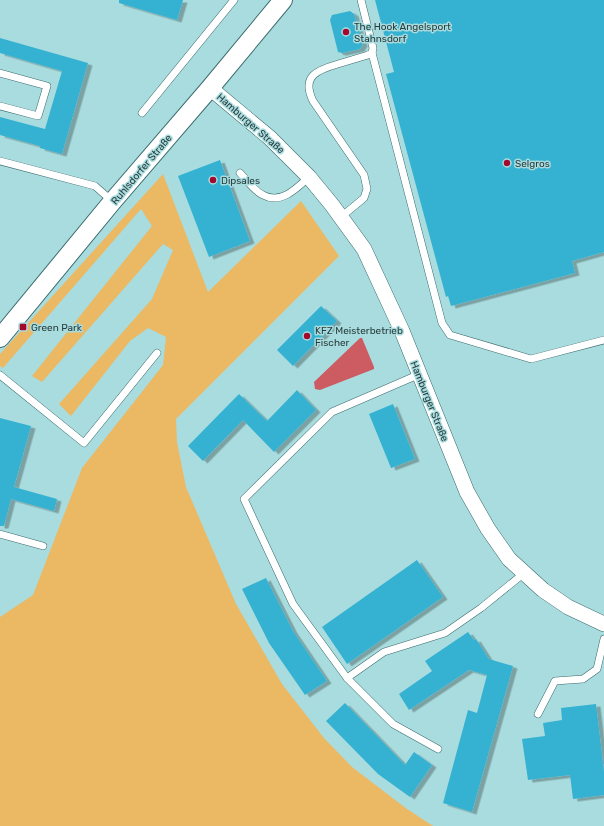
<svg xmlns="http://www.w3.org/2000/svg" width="604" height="826" font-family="Rubik,sans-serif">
<defs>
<filter id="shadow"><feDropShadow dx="4.5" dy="2.5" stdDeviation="0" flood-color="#0004"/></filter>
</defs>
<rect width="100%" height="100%" fill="#a9dcde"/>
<!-- green -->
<path fill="#ebb864" d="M163,174L208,292L301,201L339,256L176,419L177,442L186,487L236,604L282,684L324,738L352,767L407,809L433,826H0V617L33,595L82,468L163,365L166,337L148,328L130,341L71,416L59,404L152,299L173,250L163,244L42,382L32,376L152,226L141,209L3,368L0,366V354Z"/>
<!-- water -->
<path fill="#cc5c62" d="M360,338H362L374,367V369L320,390L315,389L314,382Z"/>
<!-- building -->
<g fill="#36b2d2" filter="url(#shadow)">
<path d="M119,0H183L177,20L119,3Z"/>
<path d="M375,0H604V252L572,261L575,273L451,306L448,296L446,297L386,74L394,72Z"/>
<path d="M350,11L354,14L363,44L360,49L342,53L338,52L330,20L332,15Z"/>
<path d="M0,38L88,63L62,154L40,148V146L0,135V117L45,129L62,71L0,53Z"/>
<path d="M220,160L250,241L209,257L178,176Z"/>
<path d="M321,306L337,321L293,366L277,350Z"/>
<path d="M297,390L316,410L274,452L243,420L203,461L188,446L239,394L267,421Z"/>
<path d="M393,404L415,459L391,468L369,414Z"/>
<path d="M0,418L31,426L14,487L57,499L54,511L11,499L4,526H0Z"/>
<path d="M417,560L443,597L347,664L322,627Z"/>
<path d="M266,578L293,631L327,681L305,695L269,643L242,589Z"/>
<path d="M468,632L474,640L476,639L489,659L513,666L472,812L443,803L468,710L477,713L487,675L469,670L409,710L399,694L432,671L425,661Z"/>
<path d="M345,703L405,765L414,752L432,765L410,797L378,774L326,721Z"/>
<path d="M596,704L604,772V795L573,799L570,775L528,780L522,739L545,736L543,723L562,720L561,708Z"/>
</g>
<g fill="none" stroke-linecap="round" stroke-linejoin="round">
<defs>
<g id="service">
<path d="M372,53L442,323L450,335L531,359L604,340"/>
<path d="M0,73L47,86L38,116L0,106"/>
<path d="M142,113L234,0"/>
<path d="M0,161L95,186L112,201"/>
<path d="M240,173C247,180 254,191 263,195C281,205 297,188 309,177"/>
<path d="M341,217L364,198L367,189L364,175L313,101C301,76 317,70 338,64C348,61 358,58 368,55L372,53L373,48L361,0"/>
<path d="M420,374L332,412L244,499L293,604L347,678L393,724L438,749"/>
<path d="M0,375L84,443L157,353"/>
<path d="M0,534L43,546"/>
<path d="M347,678L384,652L445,633L481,608L523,574"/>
<path d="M538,714L555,681L583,679L597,669L604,639"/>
</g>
<path id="minor" d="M210,88L270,138L309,177L332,205L364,249L402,331L467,492L488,529L509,559L543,590L568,607L604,624"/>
<path id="tertiary" d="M0,338L112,202L210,88L283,0"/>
</defs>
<!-- service casing -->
<use href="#service" stroke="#3b6b6d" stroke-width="8"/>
<!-- minor casing -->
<use href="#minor" stroke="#3b6b6d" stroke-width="16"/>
<!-- tertiary casing -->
<use href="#tertiary" stroke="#3b6b6d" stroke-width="20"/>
<!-- service -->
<use href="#service" stroke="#fff" stroke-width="7"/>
<!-- minor -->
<use href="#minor" stroke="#fff" stroke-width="15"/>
<!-- tertiary -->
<use href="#tertiary" stroke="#fff" stroke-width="18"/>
</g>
<!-- markers -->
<g fill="#a4082d" stroke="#a9dcde" stroke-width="1.5">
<circle cx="346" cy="32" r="4"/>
<circle cx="507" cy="163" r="4"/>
<circle cx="213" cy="180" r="4"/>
<rect x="19" y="323" width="8" height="8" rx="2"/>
<circle cx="307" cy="336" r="4"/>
</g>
<g text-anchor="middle" stroke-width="3" stroke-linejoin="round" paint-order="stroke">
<!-- poi labels -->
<g font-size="10" fill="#283c3d" stroke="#a9dcde" text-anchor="start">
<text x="354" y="30">The Hook Angelsport<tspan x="354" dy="12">Stahnsdorf</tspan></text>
<text x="515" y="167">Selgros</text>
<text x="221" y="184">Dipsales</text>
<text x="31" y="331">Green Park</text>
<text x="315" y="334">KFZ Meisterbetrieb<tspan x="315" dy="12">Fischer</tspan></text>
</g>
<!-- street labels -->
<g font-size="10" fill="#283c3d" stroke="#a9dcde">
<text transform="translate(251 123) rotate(41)" y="4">Hamburger Straße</text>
<text transform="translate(141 169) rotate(-50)" y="4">Ruhlsdorfer Straße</text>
<text transform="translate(430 401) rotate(68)" y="4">Hamburger Straße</text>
</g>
</g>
</svg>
